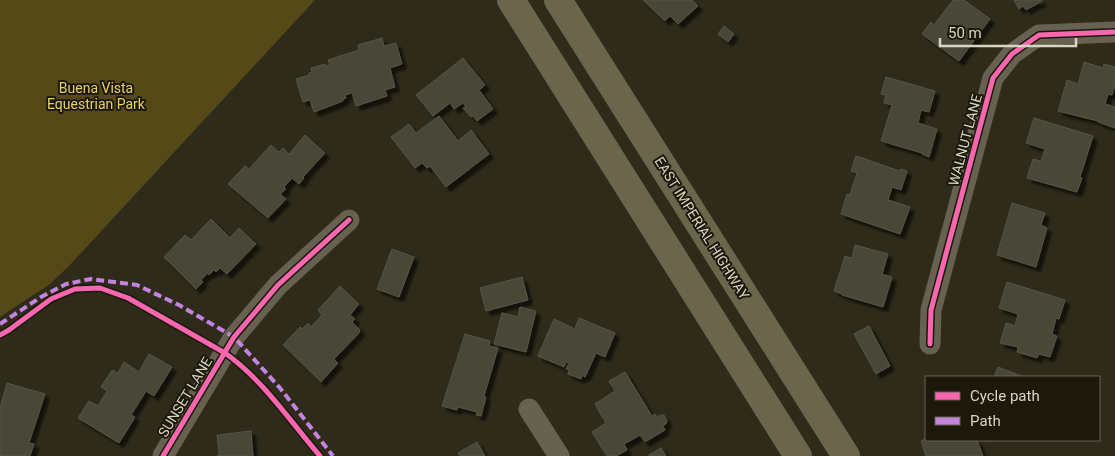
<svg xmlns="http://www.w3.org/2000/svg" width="1115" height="456" font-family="Roboto,sans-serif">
<defs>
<filter id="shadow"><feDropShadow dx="4.5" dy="4.5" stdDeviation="1" flood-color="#0009"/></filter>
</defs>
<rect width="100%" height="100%" fill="#2f2b1a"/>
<!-- green -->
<path fill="#544917" d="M0,0H315L69,266L50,284L0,317Z"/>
<!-- building -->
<g fill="#4a4639" stroke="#575445" filter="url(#shadow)">
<path d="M643,0H692L698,6L678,24L670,16L665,21Z"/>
<path d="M953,0H964L990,19L959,61L922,34L931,22L934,25Z"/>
<path d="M1014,0H1042V1L1026,10L1023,6L1019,9Z"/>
<path d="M724,26L734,34L728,42L718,34Z"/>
<path d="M382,38L384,46L396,43L402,64L390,68L395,87L385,90L387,96L356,106L352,93L345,95L346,98L343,99V101L314,112L310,100L303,102L296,79L309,75V73L312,72L311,68L325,64L326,66L330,65L328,60L359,50L358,45Z"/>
<path d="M463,58L485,85L479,90L493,109L477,121L473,116L471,117L463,108L466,107L463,103L454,109L450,103L433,116L416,95Z"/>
<path d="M1084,62L1103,68L1104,64L1115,67V85L1112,95L1108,94L1105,104L1115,107V128L1098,122V121L1058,111L1067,80L1078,84Z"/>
<path d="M886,77L935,91L929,112L921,110L918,123L937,129L929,157L922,154V153L881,141L892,105L884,103L886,95L881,94Z"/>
<path d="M439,116L458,141L471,130L489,154L446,187L430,166L427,168L422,163L415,168L391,137L409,124L416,133Z"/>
<path d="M1034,118L1093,136L1080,177L1082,178L1077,192L1027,178L1033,159L1041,161L1045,149L1026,143Z"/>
<path d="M305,135L325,153L303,177L304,178L299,184L292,178L284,187L286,189L280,194L286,199L268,218L228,184L245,166L249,169L271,145L279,152L283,148L289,154Z"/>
<path d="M856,156L900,171L901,169L907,171L901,190L892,187L888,200L910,207L900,234L841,214L847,194L850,195L857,173L851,171Z"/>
<path d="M1012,203L1045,213L1041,225L1047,228L1036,267L997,255Z"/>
<path d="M211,219L230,238L239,228L256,244L227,274L220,268L216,272L214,270L209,275L208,273L201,280L203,282L196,289L164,257L185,235L191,240Z"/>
<path d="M855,245L888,254L882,274L892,277L883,307L842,295V294L834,291L845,256L852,258Z"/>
<path d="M392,249L414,257L399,297L377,289Z"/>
<path d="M522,277L528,300L486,311L480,288Z"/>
<path d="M1007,282L1065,300L1059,319L1056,318L1052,334L1057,336L1050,357L1039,354L1037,358L1017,352L1018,347L1000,343L1006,323L1015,326L1018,314L999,308Z"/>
<path d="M340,286L359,304L350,315L355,319L352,322L359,329L360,332L334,359L338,363L321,382L283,345L300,327L302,329L308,323L311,327L322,315L318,310Z"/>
<path d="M520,307L536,311L526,352L494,344L502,313L518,317Z"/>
<path d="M579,318L615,333L605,357L596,353L585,377L582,375L581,379L568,374L569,370L566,369L569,363L566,362L564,367L538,356L554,319L575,329Z"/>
<path d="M869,326L890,366L876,374L854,334Z"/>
<path d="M465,334L490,341L489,346L498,348L484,396L486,397L481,416L476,415L477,412L458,407L457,410L442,406Z"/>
<path d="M149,354L172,367L154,396L146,391L131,415L135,417L119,443L78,418L89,401L98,406L107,391L101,387L112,370L118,373L124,362L139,372Z"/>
<path d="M998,367L1024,377H994Z"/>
<path d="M625,372L652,416L655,414L657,417L661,415H664L667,421L666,424L663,426L665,430L645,442L640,435L624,444L627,450L616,456H607L592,432L606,423L595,404L615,391L609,381Z"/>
<path d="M7,383L45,394L29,443L34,444L30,456H0V408Z"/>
<path d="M251,431L253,456H217L219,454L217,435Z"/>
<path d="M926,439L977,440L983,456H926L921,441Z"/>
<path d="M477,442L485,456H460L458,453Z"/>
<path d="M661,448L666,456H649V455Z"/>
</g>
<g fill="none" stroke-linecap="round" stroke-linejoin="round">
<!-- minor -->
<g stroke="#666150" stroke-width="21">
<path d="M930,344L931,310L993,78L1012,54L1039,35L1115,32"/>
<path d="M529,409L559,456"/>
<path d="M163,456L234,337L278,285L349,220"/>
</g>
<!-- highway -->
<g stroke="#6a654b" stroke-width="28">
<path d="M511,0L798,456"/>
<path d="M558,0L846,456"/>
</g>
<!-- quiet -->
<path stroke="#c483df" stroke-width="4" stroke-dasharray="8 4" stroke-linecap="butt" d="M0,324L41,297L66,284L91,279L137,285L179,305L234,337L280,388L333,456"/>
<defs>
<g id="cycleway">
<path d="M0,335L9,330L51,299L75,289L100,288L128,298L225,353C263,380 290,421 320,456"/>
<path d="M930,344L931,310L993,78L1012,54L1039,35L1115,32"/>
<path d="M163,456L234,337L278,285L349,220"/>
</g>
</defs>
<!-- cycleway casing -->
<use href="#cycleway" stroke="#1c190b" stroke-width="8"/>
<!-- cycleway -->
<use href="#cycleway" stroke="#f766af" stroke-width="5"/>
</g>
<g text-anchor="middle" stroke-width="4" stroke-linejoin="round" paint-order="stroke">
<!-- park labels -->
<g font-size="14" fill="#e7cf64" stroke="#1c190b">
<text x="96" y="93">Buena Vista<tspan x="96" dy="16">Equestrian Park</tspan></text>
</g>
<!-- street labels -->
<g font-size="14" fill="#d9d5c3" stroke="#1c190b">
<text transform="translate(965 140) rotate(-75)" y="5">WALNUT LANE</text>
<text transform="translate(702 228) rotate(58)" y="5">EAST IMPERIAL HIGHWAY</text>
<text transform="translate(185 397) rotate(-59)" y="5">SUNSET LANE</text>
</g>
</g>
<!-- legend -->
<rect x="925" y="376" width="175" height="65" fill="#1c190b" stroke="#686455"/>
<rect x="935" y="392" width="25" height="8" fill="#f766af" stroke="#686455"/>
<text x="970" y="401" font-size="15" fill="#d9d5c3">Cycle path</text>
<rect x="935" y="417" width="25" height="8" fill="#c483df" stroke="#686455"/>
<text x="970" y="426" font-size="15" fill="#d9d5c3">Path</text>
<!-- scale -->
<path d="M940 38v8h136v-8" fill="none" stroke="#d9d5c3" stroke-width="2.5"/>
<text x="948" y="38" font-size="15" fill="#d9d5c3" stroke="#1c190b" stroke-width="4" paint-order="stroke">50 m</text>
</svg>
